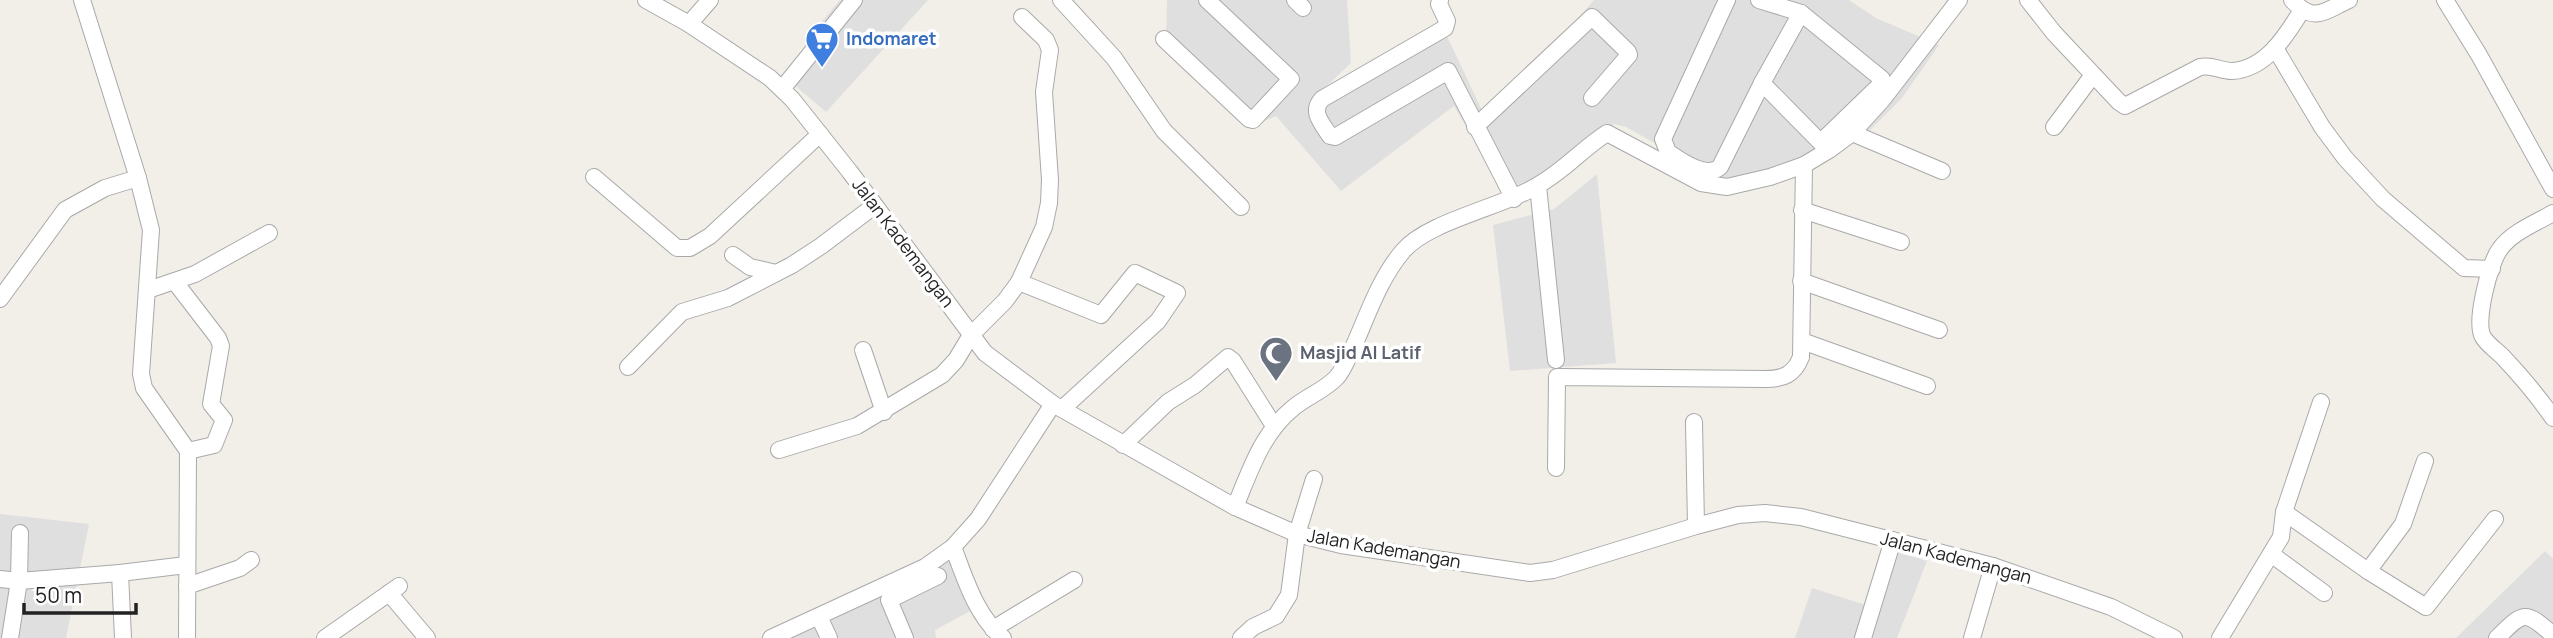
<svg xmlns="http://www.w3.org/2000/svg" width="2553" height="638" font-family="Manrope,sans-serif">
<rect width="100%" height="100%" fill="#f2efe9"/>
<!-- residential -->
<g fill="#e0dfdf">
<path d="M840,0H928L826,112L784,76L807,47L814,31Z"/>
<path d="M1167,0H1347L1351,63L1320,92L1446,34L1487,121L1594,0H1849L1876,18L1939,45L1902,98L1866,134L1729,185L1626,127L1614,124L1563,179L1511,202L1454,106L1341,191L1276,116L1252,126L1166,39Z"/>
<path d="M1597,174L1616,363L1510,371L1493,225L1554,209Z"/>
<path d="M0,514L89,524L66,638H0Z"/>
<path d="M942,546L976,608L935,630L936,638H760L893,578Z"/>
<path d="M1887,549L1927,561L1897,638H1795L1812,588L1872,607Z"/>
<path d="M2545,551L2553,559V638H2456Z"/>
</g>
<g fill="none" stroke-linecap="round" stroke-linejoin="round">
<defs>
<g id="minor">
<path d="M82,0L138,178L151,230L141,374L144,388L188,451L187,638"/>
<path d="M646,0L689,24L770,78L792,99L850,172L985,353L1053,404L1235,507L1297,534L1341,545L1530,573L1553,570L1696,526L1738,515L1765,513L1801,517L1993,566L2111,607L2174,638"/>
<path d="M1061,0L1114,58L1164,131L1241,207"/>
<path d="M1295,0L1303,8"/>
<path d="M1440,0L1439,4L1447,21L1445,28L1322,99C1310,112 1322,123 1330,136L1335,137L1448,71L1514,199"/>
<path d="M1727,0L1663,139L1668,152C1681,161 1706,179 1720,167L1762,83L1801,13"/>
<path d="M1759,0L1801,13L1882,79L1881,84L1821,142"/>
<path d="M2028,0L2054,33L2119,102L2125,106L2200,67C2212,64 2220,71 2232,71C2266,69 2286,36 2302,10"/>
<path d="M2292,0C2314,24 2324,11 2349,0"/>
<path d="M2445,0L2479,55L2553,189"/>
<path d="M689,24L710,0"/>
<path d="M1164,39L1249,119L1253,120L1291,79L1207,0"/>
<path d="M2275,48L2322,127L2345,158L2383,199L2464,268L2492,269"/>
<path d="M1762,83L1827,149"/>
<path d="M782,89L854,0"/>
<path d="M1475,127L1592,17L1628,52L1629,55L1592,98"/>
<path d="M2054,127L2093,75"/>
<path d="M1852,133L1942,171"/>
<path d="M594,177L677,248H690L710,236L820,134"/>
<path d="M1538,186L1556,360"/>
<path d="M1802,210L1901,242"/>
<path d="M2553,213C2536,223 2512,232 2500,249C2490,262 2474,322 2483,337C2487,344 2496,350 2502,356C2520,375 2538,396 2553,418"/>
<path d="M733,255L750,267L776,273"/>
<path d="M1801,281L1939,330"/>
<path d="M175,282L218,338L221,346L211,404L224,420L214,445L188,451"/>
<path d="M1019,282L1101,315L1135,273L1177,293L1158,321L1062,409"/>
<path d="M148,290L195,274L269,233"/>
<path d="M0,299L65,210L105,188L138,178"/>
<path d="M1802,341L1927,386"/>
<path d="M863,350L884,412"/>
<path d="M628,367L682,312L728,298L792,265L821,246L874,206"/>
<path d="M1694,422L1696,526"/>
<path d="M1123,445L1168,402L1195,385L1228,357L1233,361L1274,426"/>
<path d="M779,450L857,426L942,375L956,360L971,335L1005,301L1019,282L1044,227L1049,203L1050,180L1044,92L1050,50L1046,40L1022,17"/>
<path d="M1556,468L1557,377L1765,379C1783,379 1794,375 1801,357L1804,165"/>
<path d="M1235,507C1250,471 1262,433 1293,408C1307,396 1324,391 1337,377C1344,369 1347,359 1352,350C1367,317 1379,279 1403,251C1427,222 1501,207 1535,187C1563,172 1582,149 1607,133L1701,183L1727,187L1770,177L1804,165L1829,150L1852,133L1882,100L1959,0"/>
<path d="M2284,512L2368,571L2426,607L2495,519"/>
<path d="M953,547C965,578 976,616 1003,638"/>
<path d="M2271,554L2324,593"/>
<path d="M2368,571L2403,524L2425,461"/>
<path d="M120,573L123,638"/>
<path d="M0,579L19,581L120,573L186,565"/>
<path d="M187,586L240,568L251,560"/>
<path d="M389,593L427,638"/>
<path d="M822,623L829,638"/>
<path d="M993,629L1074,580"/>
<path d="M10,638L19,581L20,533"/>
<path d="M325,638L399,586"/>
<path d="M771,638L925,567L953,547L978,519L1053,404"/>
<path d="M905,638L889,600L938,576"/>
<path d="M1241,638L1253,627L1276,616L1289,595L1297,534L1314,479"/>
<path d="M1863,638L1893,540"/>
<path d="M1972,638L1993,566"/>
<path d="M2220,638L2281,537L2284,512L2321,402"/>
<path d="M2497,638C2524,611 2525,610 2553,635"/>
</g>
</defs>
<!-- minor casing -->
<use href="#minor" stroke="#a9a9a9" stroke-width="18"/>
<!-- minor -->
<use href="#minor" stroke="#fff" stroke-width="16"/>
</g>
<!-- icons -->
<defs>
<symbol id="supermarket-pin" viewBox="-11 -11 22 30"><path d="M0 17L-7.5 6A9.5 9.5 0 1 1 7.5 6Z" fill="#3f7fe0" stroke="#fff"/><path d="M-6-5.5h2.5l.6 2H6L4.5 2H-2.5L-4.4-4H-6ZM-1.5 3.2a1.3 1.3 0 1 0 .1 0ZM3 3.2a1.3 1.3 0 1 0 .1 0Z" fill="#fff"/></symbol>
<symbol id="mosque-pin" viewBox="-11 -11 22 30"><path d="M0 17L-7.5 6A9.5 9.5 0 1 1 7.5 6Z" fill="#6b7280" stroke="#fff"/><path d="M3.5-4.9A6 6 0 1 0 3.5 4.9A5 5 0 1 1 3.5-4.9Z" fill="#fff"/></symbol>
</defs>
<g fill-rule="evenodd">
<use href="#supermarket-pin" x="803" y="20" width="38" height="52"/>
<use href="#mosque-pin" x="1257" y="334" width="38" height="52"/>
</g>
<g text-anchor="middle" stroke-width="7" stroke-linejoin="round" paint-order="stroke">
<!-- shop labels -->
<g font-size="18" font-weight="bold" fill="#366cbe" stroke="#fff" text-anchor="start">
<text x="846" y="45">Indomaret</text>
</g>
<!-- street labels -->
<g font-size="18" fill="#222" stroke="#fff">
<text transform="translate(903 243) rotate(53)" y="6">Jalan Kademangan</text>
<text transform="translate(1384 549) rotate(10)" y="6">Jalan Kademangan</text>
<text transform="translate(1956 558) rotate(15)" y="6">Jalan Kademangan</text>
</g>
<!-- worship labels -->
<g font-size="18" font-weight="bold" fill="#5b616d" stroke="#fff" text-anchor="start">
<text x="1300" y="359">Masjid Al Latif</text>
</g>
</g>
<!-- scale -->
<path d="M24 603v10h112v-10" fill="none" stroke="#222222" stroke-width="3.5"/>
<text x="35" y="603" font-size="21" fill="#222222" stroke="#ffffff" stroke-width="5" paint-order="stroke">50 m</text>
</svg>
